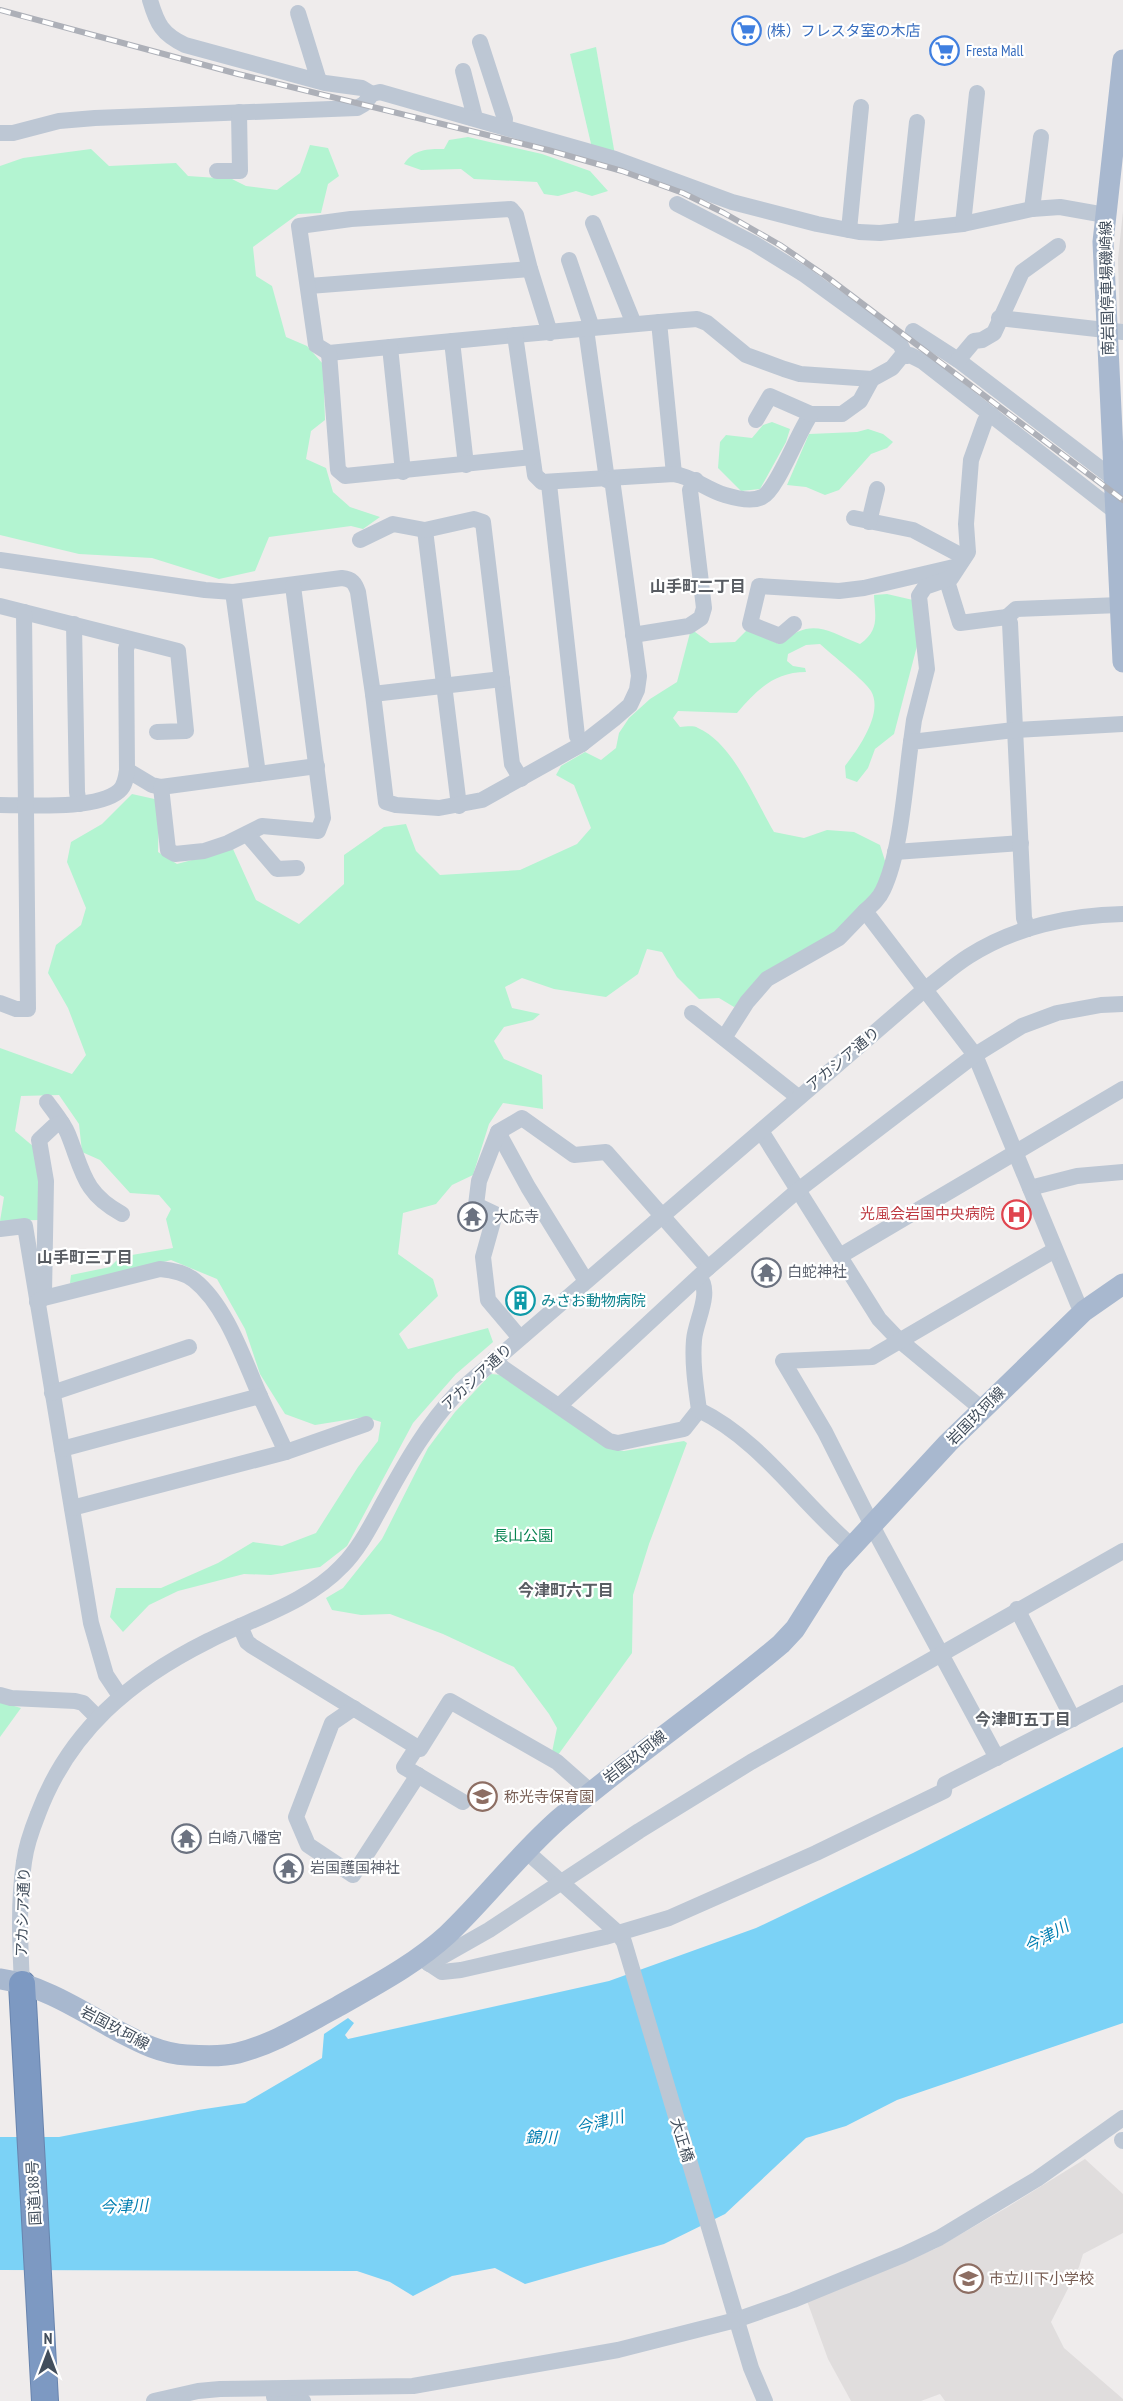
<svg xmlns="http://www.w3.org/2000/svg" width="1123" height="2401" font-family="'PT Sans Narrow','Noto Sans JP',sans-serif">
<rect width="100%" height="100%" fill="#efecec"/>
<!-- education -->
<g fill="#e0dddd">
<path d="M1123,211V327H1120L1118,259Z"/>
<path d="M1085,2159L1123,2194V2233L1083,2254L1079,2267L1051,2322L1064,2348L1123,2399V2401H945L940,2394L921,2401H851L828,2359L807,2301L935,2249L1006,2208Z"/>
</g>
<!-- green -->
<g fill="#b3f4d1">
<path d="M596,47L615,155L592,148L570,54Z"/>
<path d="M468,137L542,154L590,171L608,191L592,196L576,191L558,196L544,194L537,182L474,179L461,169L421,170L404,164C414,149 427,149 444,149L449,140Z"/>
<path d="M310,145L328,148L339,176L328,184L321,213L298,214L253,247L256,276L272,286L286,337L307,346L323,364L325,420L311,431L306,459L326,468L333,492L350,507L380,517L363,529L351,526L269,537L255,571L219,579L152,558L79,554L0,535V166L23,158L91,149L109,166L176,163L188,176L232,179L246,186L277,190L300,173Z"/>
<path d="M772,422L790,429L786,442L760,489L741,491L718,468L720,442L726,435L752,438L763,425Z"/>
<path d="M868,429L883,434L893,442L887,448L871,454L839,490L825,495L806,487L787,485L809,434L857,432Z"/>
<path d="M887,594L913,600L917,646L894,734L875,749L868,768L857,782L846,778L845,766C858,749 884,713 871,691C865,681 831,654 820,644L806,645L788,654L787,661L793,666L805,668L806,672C774,672 757,690 737,713L678,711L673,718L680,727C685,727 693,725 698,728C733,743 755,800 774,832L804,838L827,830L854,832L880,845L886,864L874,895L833,935L745,1001L734,1007L719,998L699,999L677,977L662,952L647,949L638,974L606,997L554,989L522,978L505,987L512,1008L540,1014L533,1020L504,1027L494,1041L504,1059L542,1075L543,1109L503,1103L489,1124L473,1175L452,1185L436,1204L403,1213L398,1254L433,1279L438,1296L399,1334L408,1349L488,1328L493,1342L456,1374L413,1423L347,1546L320,1567L271,1575L244,1574L178,1591L149,1605L123,1632L110,1617L116,1588H161L218,1563L253,1542L282,1546L316,1533L358,1467L378,1441L381,1422L365,1417L315,1425L285,1414L260,1374L245,1329L217,1279L171,1260L92,1281L70,1283L71,1275L110,1267L120,1257L173,1248L166,1219L171,1209L159,1195L130,1193L100,1160L82,1152L79,1124L59,1095L21,1096L15,1131L34,1147L39,1183L38,1220L0,1221L4,1197L0,1195V1048L72,1074L86,1055L68,1008L48,973L56,945L81,925L86,908L67,862L71,842L102,824L132,794L159,800L158,852L177,864L233,849L256,900L299,924L344,884V855L384,827L406,824L416,851L440,875L520,870L577,844L591,828L574,785L556,775L561,766L585,752L601,760L616,748L619,733L629,718L650,699L677,682L691,629L710,643L735,642L747,630L779,644C812,617 825,630 860,644C880,630 875,616 874,595Z"/>
<path d="M491,1374L502,1375L612,1449L624,1451L684,1441L687,1443L649,1544L633,1595L632,1653L558,1755L552,1752L557,1728L549,1714L514,1667L443,1634L390,1614L361,1615L332,1610L326,1598L343,1588L382,1539L428,1448L455,1412Z"/>
<path d="M0,1702L21,1708L0,1737Z"/>
</g>
<!-- water -->
<path fill="#7bd2f6" d="M1123,1747V2023L897,2100L846,2126L806,2138L725,2214L664,2244L525,2284L495,2268L452,2276L413,2296L390,2282L357,2271L0,2270V2137H59L198,2110L245,2103L322,2058L324,2034L348,2018L354,2023L345,2035L348,2039L609,1981L756,1928L913,1853Z"/>
<g fill="none" stroke-linecap="round" stroke-linejoin="round">
<defs>
<path id="highway" d="M22,1984L45,2401"/>
</defs>
<!-- highway casing -->
<use href="#highway" stroke="#6884ae" stroke-width="28"/>
<!-- minor -->
<g stroke="#bdc7d4" stroke-width="16">
<path d="M150,0C157,24 162,34 185,45L325,83L362,88L372,94"/>
<path d="M298,13L319,81"/>
<path d="M480,42L505,119L504,126"/>
<path d="M463,71L474,114L472,118"/>
<path d="M0,133H13L59,121L95,118L357,108L364,104L372,94L380,92L615,159L732,202L817,224L859,232L880,233L963,224L1032,209L1060,207L1105,215"/>
<path d="M217,171H240L239,112"/>
<path d="M677,204L755,244L805,275L900,344L906,356"/>
<path d="M1032,209L1041,137"/>
<path d="M593,223L634,324"/>
<path d="M963,224L977,93"/>
<path d="M849,230L861,107"/>
<path d="M907,230L906,225L917,122"/>
<path d="M569,260L592,328"/>
<path d="M309,286L530,269"/>
<path d="M999,318L1123,332"/>
<path d="M659,322L674,474"/>
<path d="M586,329L607,480"/>
<path d="M913,331L958,360L1122,485"/>
<path d="M550,333L530,269L516,215L511,209L351,219L299,226L316,345L329,353C451,341 574,329 697,319L707,323L746,355L784,369L800,374L872,379"/>
<path d="M515,335L535,475L542,482L674,474C694,477 707,490 725,495C735,498 752,502 762,497C777,490 798,432 811,414H842L860,401L872,379L892,368L901,357L910,355L922,361L1121,516"/>
<path d="M452,341L466,465"/>
<path d="M390,347L403,472"/>
<path d="M329,353L338,470L345,476L532,457"/>
<path d="M958,360L974,341L982,340L994,333L1022,272L1058,246"/>
<path d="M756,420L770,396L811,414"/>
<path d="M549,484L577,736L582,744"/>
<path d="M854,518L913,530L964,557"/>
<path d="M869,522L877,489"/>
<path d="M425,530L459,806"/>
<path d="M360,540L393,524L425,530L474,519L483,522L512,764L521,779"/>
<path d="M0,560L205,590L233,592L342,578C352,579 355,583 358,592L373,694L386,802L396,805L439,808L482,800L582,744L614,719L630,705L637,690L639,676L612,479"/>
<path d="M947,581L960,623L1007,617"/>
<path d="M233,592L258,774"/>
<path d="M0,606L178,651L186,731L157,732"/>
<path d="M74,624L77,792L79,804"/>
<path d="M794,624L780,636L750,624L759,586L839,591L864,588L958,566"/>
<path d="M633,635L689,626L701,618L704,608L690,490L696,480"/>
<path d="M373,694L502,679"/>
<path d="M911,742L914,720L927,669L919,596L925,587L951,578L968,552L966,524L971,460L985,421L992,415"/>
<path d="M127,770L152,785L161,787L317,766"/>
<path d="M161,787L168,850L175,854L204,851L228,843L262,826L318,831L323,818L293,586"/>
<path d="M0,805C29,805 97,810 119,791C125,786 126,778 127,770L126,649L129,640"/>
<path d="M247,834L277,869L297,868"/>
<path d="M895,852L1021,843"/>
<path d="M1028,929L1024,918L1010,623L1007,617L1016,609L1120,605"/>
<path d="M0,1003L16,1009H28L24,612"/>
<path d="M692,1013L798,1097"/>
<path d="M724,1038L747,1002L767,979L839,938L865,911"/>
<path d="M47,1102C54,1112 63,1122 68,1134C83,1171 83,1193 122,1214"/>
<path d="M761,1131L879,1319L899,1340L982,1409"/>
<path d="M498,1132L528,1187L586,1281"/>
<path d="M1030,1188L1077,1176L1123,1172"/>
<path d="M0,1229L25,1226L91,1623L106,1675L120,1696"/>
<path d="M840,1256L1123,1089"/>
<path d="M44,1294L46,1181L39,1140L54,1126L62,1123"/>
<path d="M37,1302L44,1298L160,1269C172,1270 184,1272 194,1280C226,1305 244,1360 260,1396"/>
<path d="M1084,1311L1078,1304L975,1055L865,911C872,905 879,899 883,890C901,853 905,784 911,742L1014,730L1123,724"/>
<path d="M520,1338L488,1300L483,1257L495,1214L476,1205L479,1181L498,1132L522,1118L574,1155L606,1152L708,1268"/>
<path d="M494,1359L503,1368L609,1441L618,1443L684,1429L699,1410C696,1388 692,1363 694,1340C695,1322 713,1292 699,1277"/>
<path d="M52,1393L189,1347"/>
<path d="M559,1406L708,1268L797,1191L975,1055L1022,1026L1057,1013L1101,1005L1123,1004"/>
<path d="M699,1410C761,1440 801,1503 853,1547"/>
<path d="M62,1449L260,1396L286,1452"/>
<path d="M72,1508L286,1452L366,1424"/>
<path d="M1017,1609L1073,1719"/>
<path d="M240,1626L247,1642L252,1646L420,1749L450,1701L557,1762L591,1792"/>
<path d="M0,1695L11,1698L75,1701L83,1703L97,1717"/>
<path d="M354,1708L332,1723L296,1817L308,1845L353,1875L418,1775"/>
<path d="M417,1747L404,1767L463,1802"/>
<path d="M997,1758L878,1537L825,1432L783,1361L872,1357L1055,1250"/>
<path d="M526,1851L618,1933L624,1942L751,2368L765,2401"/>
<path d="M424,1960L442,1972L461,1970L605,1937L669,1918L816,1853L944,1791L945,1784L1123,1693"/>
<path d="M429,1964L489,1930L639,1831L751,1762L1123,1551"/>
<path d="M22,1984C20,1943 18,1902 24,1862C26,1846 32,1829 38,1814C69,1731 130,1680 208,1641C253,1618 307,1603 342,1566C361,1547 373,1521 386,1498C407,1460 427,1425 457,1393L924,990C939,979 953,966 969,956C1014,927 1070,915 1123,914"/>
<path d="M1122,2140L1123,2141"/>
<path d="M274,2397L303,2401"/>
<path d="M154,2401L198,2391L220,2389L413,2386L618,2350L736,2320L793,2300L903,2255L939,2238L1037,2179L1123,2118"/>
</g>
<!-- major -->
<g stroke="#a8b8cf" stroke-width="21">
<path d="M1123,60L1103,242L1123,662"/>
<path d="M0,1979C42,1985 80,2010 116,2030C139,2042 161,2054 187,2055C203,2056 223,2057 238,2053C274,2044 305,2024 337,2007C375,1985 414,1965 447,1935C486,1898 518,1855 559,1819C630,1758 709,1705 781,1644L795,1629L836,1564L948,1443L1084,1311L1123,1284"/>
</g>
<!-- highway -->
<use href="#highway" stroke="#7d99c2" stroke-width="26"/>
<defs>
<path id="rail" d="M0,10L238,74L548,150L622,171L683,193L724,213L780,245L827,277L1123,500"/>
</defs>
<!-- rail casing -->
<use href="#rail" stroke="#adb0b8" stroke-width="6"/>
<!-- rail -->
<use href="#rail" stroke="#fff" stroke-width="4" stroke-dasharray="11" stroke-linecap="butt"/>
</g>
<!-- icons -->
<defs>
<symbol id="supermarket-ring" viewBox="-11 -11 22 22"><circle r="9.5" fill="#fff" stroke="#3f7fe0" stroke-width="1.5"/><path d="M-6-5.5h2.5l.6 2H6L4.5 2H-2.5L-4.4-4H-6ZM-1.5 3.2a1.3 1.3 0 1 0 .1 0ZM3 3.2a1.3 1.3 0 1 0 .1 0Z" fill="#3f7fe0"/></symbol>
<symbol id="hospital-ring" viewBox="-11 -11 22 22"><circle r="9.5" fill="#fff" stroke="#e0444e" stroke-width="1.5"/><path d="M-5-5h3v3.5h4V-5h3V5h-3V1.5h-4V5h-3Z" fill="#e0444e"/></symbol>
<symbol id="temple-ring" viewBox="-11 -11 22 22"><circle r="9.5" fill="#fff" stroke="#6b7280" stroke-width="1.5"/><path d="M0-6L5-2H3V0L6.5 2.5H4V6H1.5V3h-3V6H-4V2.5H-6.5L-3 0V-2H-5Z" fill="#6b7280"/></symbol>
<symbol id="building-ring" viewBox="-11 -11 22 22"><circle r="9.5" fill="#fff" stroke="#0f9aa8" stroke-width="1.5"/><path d="M-4-6H4V6H1V3H-1V6H-4ZM-2.5-4.3h1.7v1.8h-1.7ZM.8-4.3h1.7v1.8H.8ZM-2.5-1h1.7V.8h-1.7ZM.8-1h1.7V.8H.8Z" fill="#0f9aa8"/></symbol>
<symbol id="school-ring" viewBox="-11 -11 22 22"><circle r="9.5" fill="#fff" stroke="#8d6e63" stroke-width="1.5"/><path d="M0-5L7-2L0 1L-7-2ZM-4 1L0 2.5L4 1V4Q0 6-4 4Z" fill="#8d6e63"/></symbol>
</defs>
<g fill-rule="evenodd">
<use href="#supermarket-ring" x="730" y="14" width="33" height="33"/>
<use href="#supermarket-ring" x="928" y="34" width="33" height="33"/>
<use href="#hospital-ring" x="1000" y="1198" width="33" height="33"/>
<use href="#temple-ring" x="456" y="1200" width="33" height="33"/>
<use href="#temple-ring" x="750" y="1256" width="33" height="33"/>
<use href="#building-ring" x="504" y="1284" width="33" height="33"/>
<use href="#school-ring" x="466" y="1780" width="33" height="33"/>
<use href="#temple-ring" x="170" y="1822" width="33" height="33"/>
<use href="#temple-ring" x="272" y="1852" width="33" height="33"/>
<use href="#school-ring" x="952" y="2262" width="33" height="33"/>
</g>
<g text-anchor="middle" stroke-width="4.5" stroke-linejoin="round" paint-order="stroke">
<!-- shop labels -->
<g font-size="15" fill="#366cbe" stroke="#fff" text-anchor="start">
<text x="767" y="36">(株）フレスタ室の木店</text>
<text x="966" y="56">Fresta Mall</text>
</g>
<!-- street labels -->
<g font-size="15" fill="#424e5c" stroke="#fff">
<text transform="translate(1107 288) rotate(-91)" y="5">南岩国停車場磯崎線</text>
<text transform="translate(843 1059) rotate(-40)" y="5">アカシア通り</text>
<text transform="translate(477 1377) rotate(-43)" y="5">アカシア通り</text>
<text transform="translate(976 1416) rotate(-45)" y="5">岩国玖珂線</text>
<text transform="translate(635 1757) rotate(-38)" y="5">岩国玖珂線</text>
<text transform="translate(23 1912) rotate(-88)" y="5">アカシア通り</text>
<text transform="translate(115 2028) rotate(28)" y="5">岩国玖珂線</text>
<text transform="translate(682 2140) rotate(73)" y="5">大正橋</text>
<text transform="translate(34 2193) rotate(-93)" y="5">国道188号</text>
</g>
<!-- health labels -->
<g font-size="15" fill="#be3a42" stroke="#fff" text-anchor="end">
<text x="995" y="1219">光風会岩国中央病院</text>
</g>
<!-- worship labels -->
<g font-size="15" fill="#5b616d" stroke="#fff" text-anchor="start">
<text x="494" y="1222">大応寺</text>
<text x="787" y="1277">白蛇神社</text>
<text x="207" y="1843">白崎八幡宮</text>
<text x="310" y="1873">岩国護国神社</text>
</g>
<!-- culture labels -->
<g font-size="15" fill="#0d838f" stroke="#fff" text-anchor="start">
<text x="541" y="1306">みさお動物病院</text>
</g>
<!-- park labels -->
<g font-size="15" fill="#0b8452" stroke="#fff">
<text x="523" y="1541">長山公園</text>
</g>
<!-- education labels -->
<g font-size="15" fill="#785e54" stroke="#fff" text-anchor="start">
<text x="504" y="1802">称光寺保育園</text>
<text x="989" y="2284">市立川下小学校</text>
</g>
<!-- neighbourhood labels -->
<g font-size="16" font-weight="bold" fill="#585c62" stroke="#fff">
<text x="698" y="592">山手町二丁目</text>
<text x="85" y="1263">山手町三丁目</text>
<text x="566" y="1596">今津町六丁目</text>
<text x="1023" y="1725">今津町五丁目</text>
</g>
<!-- water labels -->
<g font-size="16" font-style="italic" fill="#007eb1" stroke="#fff">
<text transform="translate(1046 1936) rotate(-29)" y="6">今津川</text>
<text transform="translate(600 2122) rotate(-15)" y="6">今津川</text>
<text x="541" y="2143">錦川</text>
<text transform="translate(124 2206) rotate(-3)" y="6">今津川</text>
</g>
</g>
<!-- north arrow -->
<g transform="translate(48 2353)" stroke="#ffffff" stroke-width="4.5" paint-order="stroke">
<path d="M0-4.5L10 22L0 15L-10 22Z" fill="#424e5c"/>
<text y="-9" font-size="16" font-weight="bold" text-anchor="middle" fill="#424e5c">N</text>
</g>
</svg>
